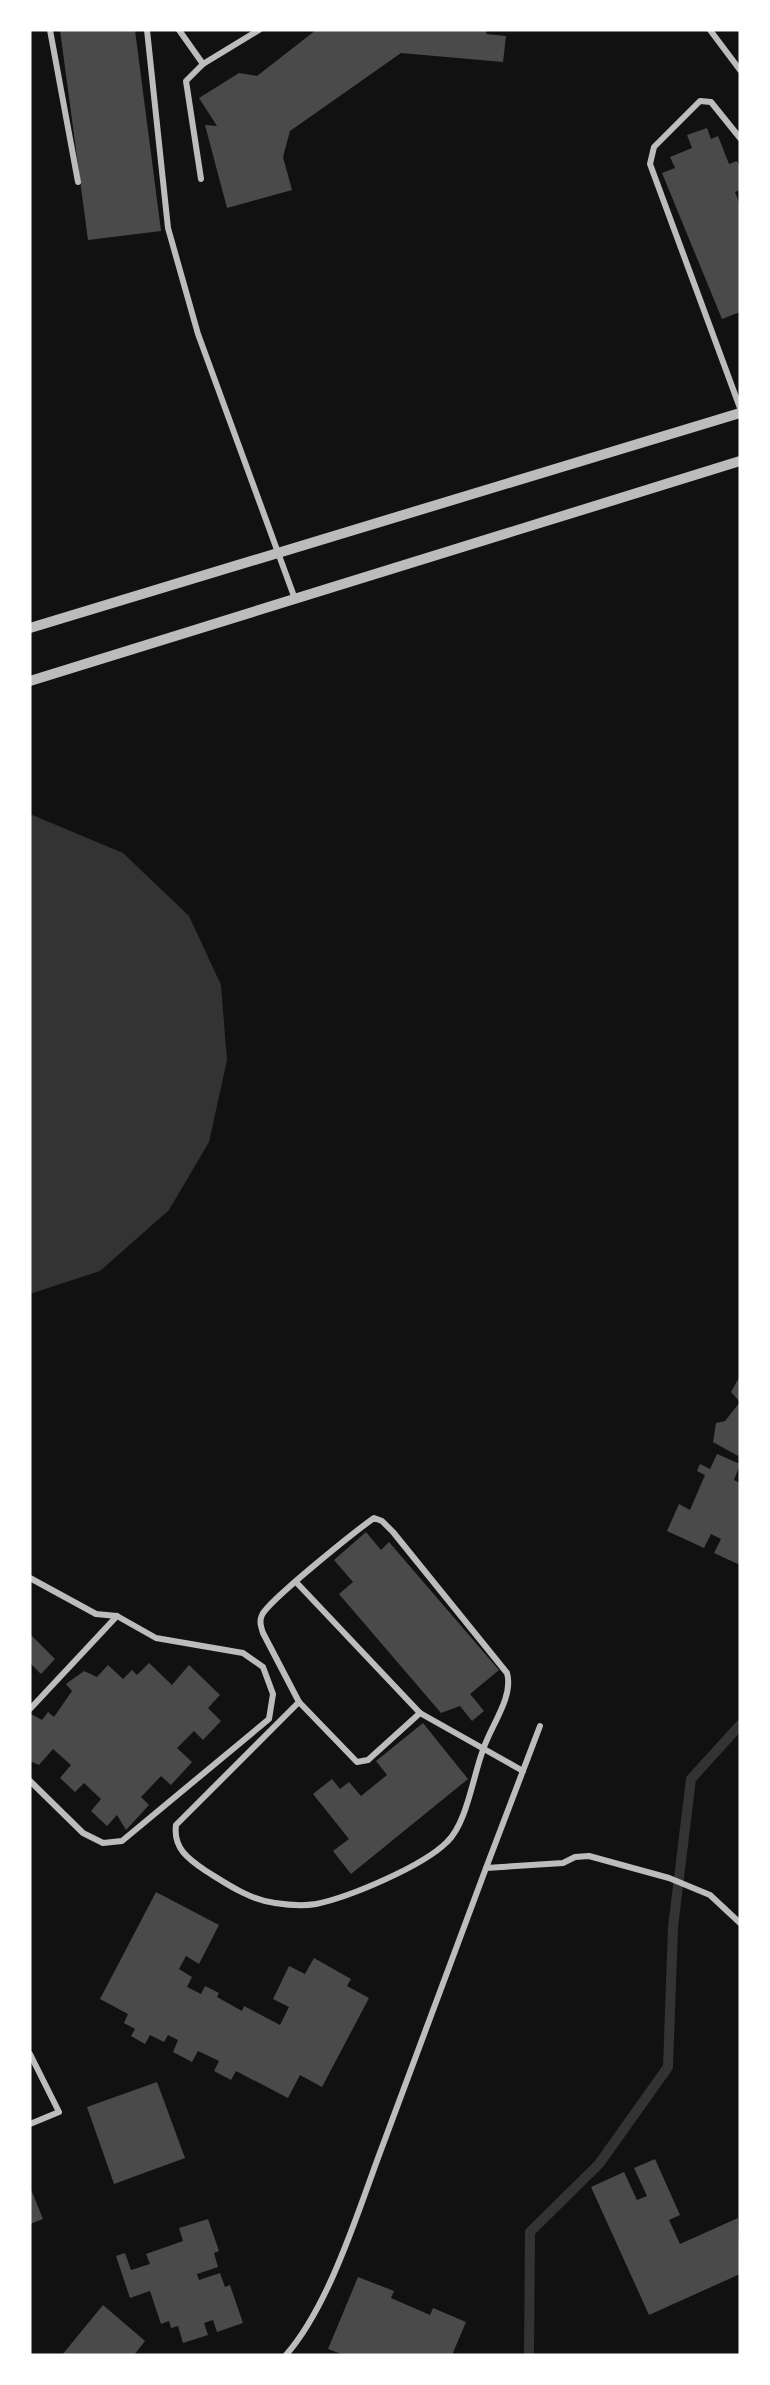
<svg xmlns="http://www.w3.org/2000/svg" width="770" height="2385" font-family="'Nunito Sans',sans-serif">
<rect width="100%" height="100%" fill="#111"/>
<!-- water -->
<path fill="#333" d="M30,814L123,853L189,916L221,985L227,1060L209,1142L169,1210L100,1271L30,1294Z"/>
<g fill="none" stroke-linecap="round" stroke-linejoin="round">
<!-- stream -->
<path stroke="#333" stroke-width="10" d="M529,2355L530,2232L599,2164L668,2067L673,1927L691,1779L740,1725"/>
</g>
<!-- building -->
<g fill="#4a4a4a">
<path d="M60,30H135L161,231L88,240Z"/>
<path d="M316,30H487L486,34L506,36L503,62L401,53L290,131L283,157L292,190L227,208L205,125L217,126L199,98L239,73L257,76Z"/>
<path d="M707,128L711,139L718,136L729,164L737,161L740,168V190L735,192L740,205V312L722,319L662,173L675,168L670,157L692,148L687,135Z"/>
<path d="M740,1376V1453L738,1456L713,1442L716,1423L725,1421L740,1402L731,1392Z"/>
<path d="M717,1454L740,1464L734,1480L740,1483V1565L714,1553L721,1539L711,1534L704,1548L667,1531L679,1504L690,1510L705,1475L697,1471L700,1464L710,1469Z"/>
<path d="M366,1532L381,1550L389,1542L499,1670L470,1694L484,1711L472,1721L460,1706L441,1713L339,1594L353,1582L334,1560Z"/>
<path d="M30,1634L55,1659L41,1674L30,1663Z"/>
<path d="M149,1663L172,1685L189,1665L220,1695L208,1708L221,1721L203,1740L194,1731L177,1748L192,1762L171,1785L161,1776L141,1797L149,1805L126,1830L117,1815L107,1826L91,1811L101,1799L84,1783L75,1792L60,1778L71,1765L53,1749L39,1765L30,1761V1716L31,1714L42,1720L48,1712L54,1717L72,1691L66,1684L84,1671L97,1677L108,1665L123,1679L132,1670L137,1675Z"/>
<path d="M423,1723L468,1779L351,1874L333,1851L349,1839L313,1794L332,1779L340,1789L349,1782L361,1796L387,1775L376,1761Z"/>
<path d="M156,1892L219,1925L199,1964L186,1956L179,1969L192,1977L187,1987L201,1994L205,1986L219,1993L217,1997L242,2011L244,2006L280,2025L289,2007L273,1999L289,1966L305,1974L314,1958L351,1979L347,1986L369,1998L322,2087L300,2075L288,2098L236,2071L231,2080L214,2071L219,2061L198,2051L192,2062L173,2052L178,2040L168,2035L164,2042L150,2035L145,2044L131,2036L135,2029L124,2023L128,2014L100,1999Z"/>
<path d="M157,2082L185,2158L114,2184L87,2107Z"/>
<path d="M655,2159L680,2215L669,2220L680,2244L738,2218L740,2274L649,2315L591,2187L624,2172L637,2200L647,2196L634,2168Z"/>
<path d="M30,2187L43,2219L30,2224Z"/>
<path d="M208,2219L219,2251L214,2253L218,2267L197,2274L199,2280L220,2273L225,2287L230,2285L243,2323L217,2332L213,2320L204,2323L208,2335L183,2343L178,2326L171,2328L169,2321L161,2324L150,2291L130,2298L116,2256L125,2253L131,2270L150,2264L146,2254L183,2241L179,2228Z"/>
<path d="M358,2277L394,2291L391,2298L430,2315L433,2308L466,2322L452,2355H344L328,2349Z"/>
<path d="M103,2305L145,2341L134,2355H62Z"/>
</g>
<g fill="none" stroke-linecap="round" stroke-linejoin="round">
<!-- minor -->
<g stroke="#bcbcbc" stroke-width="6">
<path d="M50,30L78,182"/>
<path d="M147,30L168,228L198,334L295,599"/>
<path d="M179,30L203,64"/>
<path d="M710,30L740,70"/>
<path d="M740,138L711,102L700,101L654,147L650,164L740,408"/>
<path d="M201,179L186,81L203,64L259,30"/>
<path d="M374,1518L382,1521L393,1532L507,1673C514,1697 490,1727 483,1750C473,1776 467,1823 447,1842C423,1866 350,1897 316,1904C304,1906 288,1905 275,1903C250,1900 227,1884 206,1871C188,1859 173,1848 176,1825L299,1702L263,1633C261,1627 259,1621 262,1615C269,1600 357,1530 374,1518Z"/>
<path d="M30,1578L96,1614L117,1616L156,1638L243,1653L263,1667L273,1694L269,1719L122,1841L103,1843L83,1833L30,1781"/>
<path d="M296,1582L420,1713L523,1771"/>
<path d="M299,1702L357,1762L368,1760L420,1713"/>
<path d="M30,1709L117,1616"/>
<path d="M486,1868L540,1726"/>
<path d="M30,2054L59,2112L30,2124"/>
<path d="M286,2355C328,2307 356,2218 378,2158C414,2061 450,1965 486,1868L563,1863L575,1857L589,1856L669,1878L710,1895L740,1923"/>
</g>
<!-- tertiary -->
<g stroke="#bcbcbc" stroke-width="10">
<path d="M30,628L740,413"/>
<path d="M30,681L740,461"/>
</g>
</g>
<!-- border -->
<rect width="770" height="2385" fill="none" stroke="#ffffff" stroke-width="63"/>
</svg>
